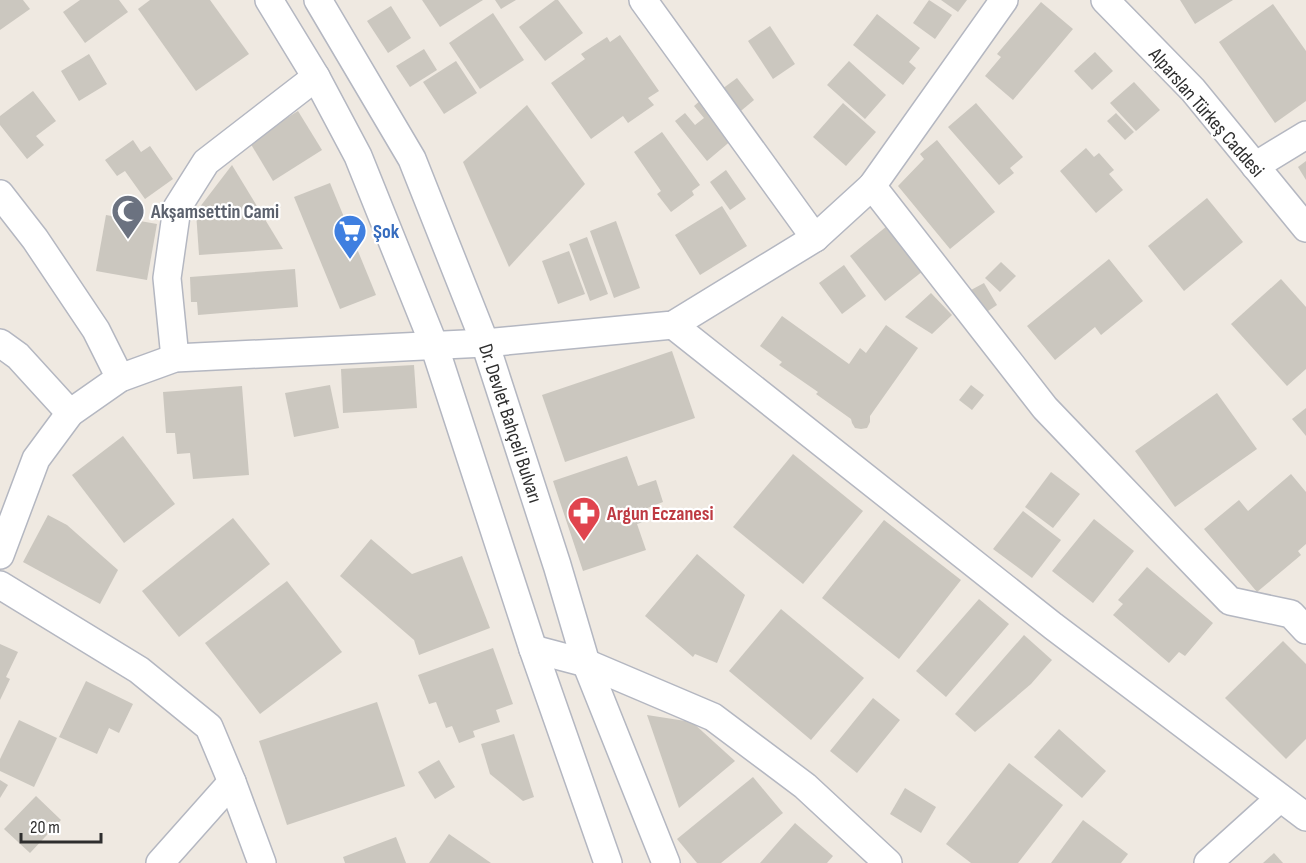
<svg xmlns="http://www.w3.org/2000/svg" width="1306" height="863" font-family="'Sofia Sans Condensed',sans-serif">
<rect width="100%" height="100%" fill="#efe9e1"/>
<!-- building -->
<g fill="#cbc7bf">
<path d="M0,0H23L30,9L0,30Z"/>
<path d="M80,0H119L128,12L85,43L63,12Z"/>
<path d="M150,0H210L249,54L196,91L138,9Z"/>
<path d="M422,0H483L440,27Z"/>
<path d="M495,0H516L501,9Z"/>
<path d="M555,0H558L583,33L545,61L519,27Z"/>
<path d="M929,0L952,15L935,39L913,23Z"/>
<path d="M941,0H967L958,12Z"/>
<path d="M1180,0H1233L1195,24Z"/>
<path d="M1041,2L1073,29L1013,100L985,76L1001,57L997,54Z"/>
<path d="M1273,4L1306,51V101L1275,123L1219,42Z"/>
<path d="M391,6L411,38L388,53L367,21Z"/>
<path d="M493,13L524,60L480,89L449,43Z"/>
<path d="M877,14L920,48L909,62L916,68L903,85L853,45Z"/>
<path d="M770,26L795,64L773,79L748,41Z"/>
<path d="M620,35L659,91L648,98L654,105L628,123L623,116L591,139L551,83L585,59L581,54L607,37L610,42Z"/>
<path d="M424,49L437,70L410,87L396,66Z"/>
<path d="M1095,52L1113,71L1092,90L1074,71Z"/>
<path d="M89,54L107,84L79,101L61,71Z"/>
<path d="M456,61L477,93L444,114L423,82Z"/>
<path d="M849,61L886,95L865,119L827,85Z"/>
<path d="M737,78L754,100L736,115L718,92Z"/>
<path d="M1134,82L1160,110L1136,131L1110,103Z"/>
<path d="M33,91L56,121L36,136L44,145L27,159L0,125V116Z"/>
<path d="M701,100L733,139L707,161L675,121L685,113L695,125L704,118L694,106Z"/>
<path d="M843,103L876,132L846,166L813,137Z"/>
<path d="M976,103L1023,157L1010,168L1014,173L999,185L948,127Z"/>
<path d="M527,105L585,184L509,267L463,162Z"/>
<path d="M298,111L322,150L273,181L249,141Z"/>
<path d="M1116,113L1134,132L1125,140L1107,121Z"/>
<path d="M662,132L700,185L692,191L694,195L671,212L657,194L661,191L634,152Z"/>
<path d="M133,140L141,152L150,146L173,179L145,199L125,171L117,176L105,160Z"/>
<path d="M937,140L995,212L950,249L898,186L924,159L920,154Z"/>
<path d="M1086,148L1094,157L1099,153L1114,170L1109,174L1123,190L1096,213L1060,171Z"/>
<path d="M1306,161V180L1298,167Z"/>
<path d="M232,165L283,249L199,255L196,212Z"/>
<path d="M726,170L746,199L730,210L710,182Z"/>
<path d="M330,183L376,295L340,309L294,197Z"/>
<path d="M1207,198L1243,242L1184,291L1148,246Z"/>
<path d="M722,206L747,246L700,275L675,235Z"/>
<path d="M106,215L157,224L147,280L96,271Z"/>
<path d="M616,221L640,288L614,298L590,231Z"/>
<path d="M892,222L928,267L885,301L850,256Z"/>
<path d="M587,237L608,294L590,301L569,244Z"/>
<path d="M569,251L585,294L558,304L542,261Z"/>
<path d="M1109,259L1143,301L1101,335L1095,327L1055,360L1027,326Z"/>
<path d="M1001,262L1016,276L1000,292L985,278Z"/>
<path d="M844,265L866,296L842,314L819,283Z"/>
<path d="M295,269L298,307L198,315L197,302H191L190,277Z"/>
<path d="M1281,279L1306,307V369L1287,386L1231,324Z"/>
<path d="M984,283L997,305L985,313L971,290Z"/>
<path d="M931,293L952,315L932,334L905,317Z"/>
<path d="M782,316L849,364L860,348L866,353L886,325L918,348L870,416V422L867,428L861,429L855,428L852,423L851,419L816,394L818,392L779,365L782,362L760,346Z"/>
<path d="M672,351L695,418L565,462L542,395Z"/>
<path d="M414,365L417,408L343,413L341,369Z"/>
<path d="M330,385L339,428L294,437L285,393Z"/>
<path d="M971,385L984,395L972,410L959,400Z"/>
<path d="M242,386L249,475L193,479L190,453L177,454L175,433H166L163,392Z"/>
<path d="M1217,393L1257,449L1175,507L1135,451Z"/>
<path d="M1306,408V436L1292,419Z"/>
<path d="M123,436L175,504L124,543L72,475Z"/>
<path d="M793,454L863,511L803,584L733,527Z"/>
<path d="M627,456L638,486L656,480L663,502L645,509L649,520L637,524L646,550L583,571L553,481Z"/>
<path d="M1051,472L1080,494L1053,528L1025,507Z"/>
<path d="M1291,474L1306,492V544L1298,551L1301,555L1257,592L1204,529L1239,500L1248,511Z"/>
<path d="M1023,511L1061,540L1032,578L993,549Z"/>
<path d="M48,515L67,525L118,570L100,604L23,562Z"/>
<path d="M233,518L270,564L179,637L142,591Z"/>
<path d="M1094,519L1134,551L1093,603L1052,571Z"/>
<path d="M884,520L961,580L899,659L822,598Z"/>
<path d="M371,539L412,574L462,556L490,628L419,655L414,640L340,576Z"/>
<path d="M697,554L745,595L717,663L695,654L693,657L645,616Z"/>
<path d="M1147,567L1213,623L1185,656L1179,652L1169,663L1113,615L1123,604L1118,600Z"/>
<path d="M287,581L342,652L260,714L205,643Z"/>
<path d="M979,599L1009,624L946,697L916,671Z"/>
<path d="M781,609L864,678L811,740L729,671Z"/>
<path d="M1024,635L1052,660L1031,684L975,732L955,714Z"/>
<path d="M1283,641L1306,664V739L1286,759L1225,698Z"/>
<path d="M0,644L18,652L6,677L10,679L0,700Z"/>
<path d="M493,648L513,704L496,710L500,722L473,731L475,737L459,743L452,726L446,728L436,702L429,704L418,675Z"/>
<path d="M86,681L133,704L119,733L109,728L97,754L59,737Z"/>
<path d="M873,698L900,720L857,773L830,751Z"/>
<path d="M377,702L405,786L287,825L259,741Z"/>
<path d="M647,715L692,722L735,761L679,808Z"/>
<path d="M19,720L57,738L34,787L0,771V759Z"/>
<path d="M1059,729L1106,771L1082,798L1034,757Z"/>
<path d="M514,734L534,797L523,801L490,774L481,744Z"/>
<path d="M439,760L455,787L435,799L418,772Z"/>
<path d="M1009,763L1063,805L1018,863H971L946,844Z"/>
<path d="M753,777L783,813L721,863H697L677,839Z"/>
<path d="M0,780L8,785L0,798Z"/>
<path d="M905,788L936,807L921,833L890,814Z"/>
<path d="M36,796L61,820L30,853L4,829Z"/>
<path d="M1083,820L1128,854L1121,863H1051Z"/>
<path d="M795,823L833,856L827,863H760Z"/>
<path d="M449,834L491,863H429Z"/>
<path d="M396,837L406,863H345L343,857Z"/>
<path d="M1274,853L1283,863H1263Z"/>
</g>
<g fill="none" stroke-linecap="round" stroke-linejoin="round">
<defs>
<g id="minor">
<path d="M269,0L316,77L358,156L434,345L533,649L608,863"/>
<path d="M318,0L412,159L485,343L557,565L586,663L666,863"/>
<path d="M643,0L815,238"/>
<path d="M1105,0L1193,90L1306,228"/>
<path d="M1255,166L1306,135"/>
<path d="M872,186L1045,408L1230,601L1291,614L1306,630"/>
<path d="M0,194L35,239L96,330L120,378"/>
<path d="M673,325L1053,626L1306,817"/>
<path d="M0,343L18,356L70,413"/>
<path d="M175,358L167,278L177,208L206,162L316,77"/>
<path d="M0,555L36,459L70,413L120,378L175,358L485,343L673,325L815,238L872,186L1004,0"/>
<path d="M0,585L139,670L209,727L232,782L262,863"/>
<path d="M533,649L586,663L713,717L805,786L888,863"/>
<path d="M160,863L232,782"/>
<path d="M1208,863L1280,798"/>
</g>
</defs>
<!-- minor casing -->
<use href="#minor" stroke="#b4b7c1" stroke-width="30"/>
<!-- minor -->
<use href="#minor" stroke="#fff" stroke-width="27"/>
</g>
<!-- icons -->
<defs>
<symbol id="mosque-pin" viewBox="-11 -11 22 30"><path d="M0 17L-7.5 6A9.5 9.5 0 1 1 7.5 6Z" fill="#6b7280" stroke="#fff"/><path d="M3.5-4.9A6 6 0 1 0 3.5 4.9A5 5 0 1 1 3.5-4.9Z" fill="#fff"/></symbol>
<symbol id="supermarket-pin" viewBox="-11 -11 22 30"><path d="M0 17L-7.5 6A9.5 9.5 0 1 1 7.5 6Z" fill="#3f7fe0" stroke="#fff"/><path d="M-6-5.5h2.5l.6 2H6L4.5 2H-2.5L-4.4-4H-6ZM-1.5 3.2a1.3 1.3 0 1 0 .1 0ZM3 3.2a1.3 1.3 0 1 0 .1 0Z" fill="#fff"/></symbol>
<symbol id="pharmacy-pin" viewBox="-11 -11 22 30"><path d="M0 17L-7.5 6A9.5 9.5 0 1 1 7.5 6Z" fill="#e0444e" stroke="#fff"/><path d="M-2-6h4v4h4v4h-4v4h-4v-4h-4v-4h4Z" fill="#fff"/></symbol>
</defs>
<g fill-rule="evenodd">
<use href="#mosque-pin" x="109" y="192" width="38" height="52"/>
<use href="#supermarket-pin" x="331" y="212" width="38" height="52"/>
<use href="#pharmacy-pin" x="565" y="494" width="38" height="52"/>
</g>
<g text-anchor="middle" stroke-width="4.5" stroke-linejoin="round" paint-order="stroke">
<!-- street labels -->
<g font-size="20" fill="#2e2e2e" stroke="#fff">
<text transform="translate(1207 112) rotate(49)" y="7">Alparslan Türkeş Caddesi</text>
<text transform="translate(511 423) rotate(72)" y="7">Dr. Devlet Bahçeli Bulvarı</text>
</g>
<!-- worship labels -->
<g font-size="20" font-weight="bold" fill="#5b616d" stroke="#fff" text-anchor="start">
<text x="151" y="218">Akşamsettin Cami</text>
</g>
<!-- shop labels -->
<g font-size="20" font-weight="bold" fill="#366cbe" stroke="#fff" text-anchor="start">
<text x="373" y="238">Şok</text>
</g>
<!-- health labels -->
<g font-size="20" font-weight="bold" fill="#be3a42" stroke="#fff" text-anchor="start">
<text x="607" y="520">Argun Eczanesi</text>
</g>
</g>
<!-- scale -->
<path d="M21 833v9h80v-9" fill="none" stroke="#2e2e2e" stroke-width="3"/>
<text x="30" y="833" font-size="18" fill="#2e2e2e" stroke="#ffffff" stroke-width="4.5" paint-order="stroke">20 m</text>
</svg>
